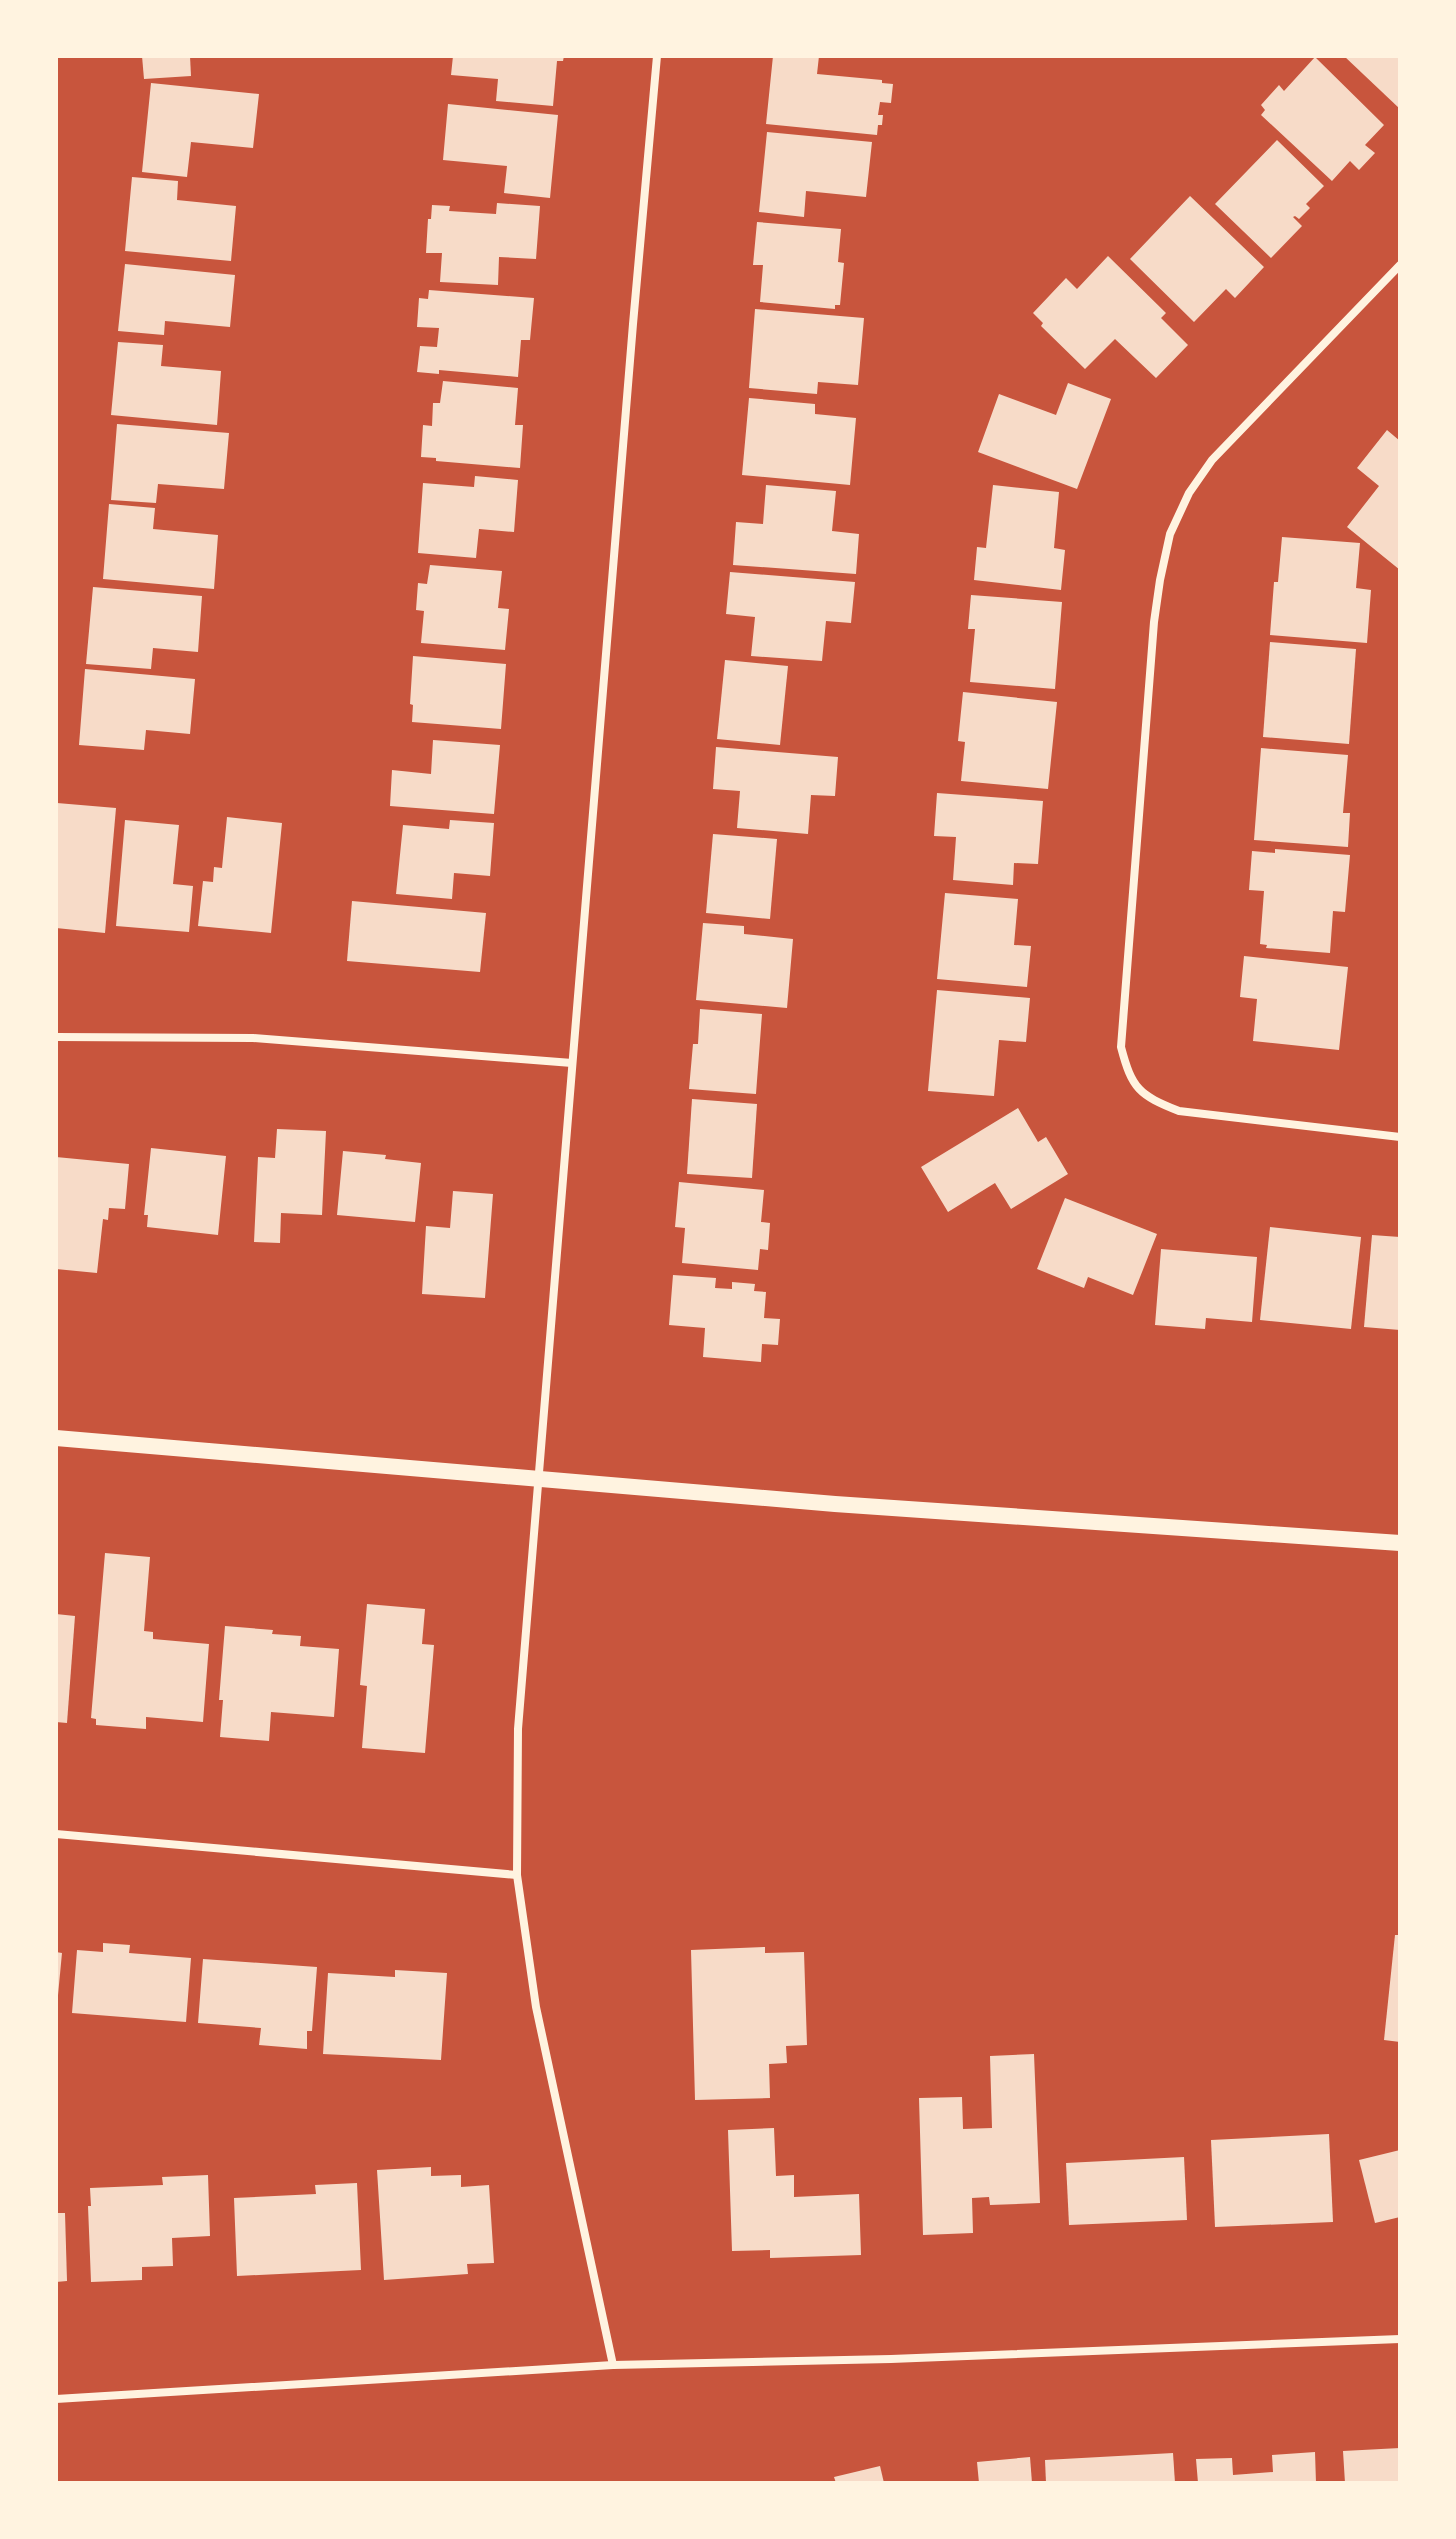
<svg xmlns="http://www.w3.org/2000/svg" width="1456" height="2539" font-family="'Nunito Sans',sans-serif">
<rect width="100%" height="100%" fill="#c8553d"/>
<!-- building -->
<g fill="#f7dbc8">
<path d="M142,56H190L191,76L144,79Z"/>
<path d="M453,56H564L563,61H557L553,106L496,101L498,79L451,75Z"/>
<path d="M773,56H819L817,74L882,80V83L893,84L891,103L880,102L878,115H883L882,125H878L877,135L766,124Z"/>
<path d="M1344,56H1400V109Z"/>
<path d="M1315,57L1384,125L1365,145L1375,153L1359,170L1350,161L1332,181L1261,115L1265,110L1261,105L1279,85L1284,91Z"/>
<path d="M151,83L259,94L253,148L191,142L187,177L142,172Z"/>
<path d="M448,104L558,115L550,198L504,193L507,166L443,160Z"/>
<path d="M767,132L872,142L866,197L806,191L804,217L759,212Z"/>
<path d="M1277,140L1324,186L1306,204L1310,208L1299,219L1295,216L1293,217L1302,226L1271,258L1215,204Z"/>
<path d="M132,177L178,181L177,200L236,206L231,261L125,251Z"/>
<path d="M1190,196L1264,267L1235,298L1226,289L1194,322L1130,259Z"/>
<path d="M497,203L540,206L536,259L499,257L498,285L440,282L442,253H426L428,219H431L432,205L450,206L449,211L496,214Z"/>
<path d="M757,222L841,229L838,262L844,263L840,305H835V309L760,302L763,265H753Z"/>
<path d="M1108,256L1166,313L1161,318L1188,345L1156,378L1115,339L1085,369L1041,326L1043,323L1033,313L1066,278L1077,289Z"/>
<path d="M125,264L235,275L230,327L165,321L164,335L118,331Z"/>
<path d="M429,290L534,298L530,340H521L518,377L439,370V374L417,372L420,346L437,347L439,328L417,327L419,298L428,299Z"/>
<path d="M755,309L864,318L858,385L818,382L817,394L749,388Z"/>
<path d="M118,342L163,345L161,366L221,371L217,425L111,415Z"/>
<path d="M443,381L518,388L515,425H523L520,468L436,461V458L421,457L423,425L432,426L433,403H440Z"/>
<path d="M1068,383L1111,399L1077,489L978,452L999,394L1056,415Z"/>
<path d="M749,398L815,404V414L856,418L850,485L742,475Z"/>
<path d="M117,424L229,433L224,489L158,484L156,503L111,500Z"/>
<path d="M1387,430L1400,441V570L1347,527L1379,486L1357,468Z"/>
<path d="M475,476L518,480L514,532L479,529L476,558L418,553L423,483L474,487Z"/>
<path d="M766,485L836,491L832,531L859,534L856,574L733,565L736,522L763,524Z"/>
<path d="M993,485L1059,492L1054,548L1065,550L1061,590L974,580L977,547L986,548Z"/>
<path d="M109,504L155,508L153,529L218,535L214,589L103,579Z"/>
<path d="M1282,537L1360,543L1356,588L1371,590L1367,643L1270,635L1274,582H1278Z"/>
<path d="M430,565L502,571L498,608L509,609L505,650L421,643L424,611L416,610L418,583L427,584Z"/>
<path d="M730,572L855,582L851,623L826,621L822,661L751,656L755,617L726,614Z"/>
<path d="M93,587L202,596L198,652L153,648L151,669L86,664Z"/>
<path d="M971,595L1062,602L1055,689L970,682L975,629H968Z"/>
<path d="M1270,642L1356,649L1349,744L1263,737Z"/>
<path d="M413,656L506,664L501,729L412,722L413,705L410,704Z"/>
<path d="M725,660L788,666L780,745L717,739Z"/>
<path d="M85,669L195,679L190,734L146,730L144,750L79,745Z"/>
<path d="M963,692L1057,702L1048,789L961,781L965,742L958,741Z"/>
<path d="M433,740L500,745L494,814L390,806L392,770L431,774Z"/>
<path d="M716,747L838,757L835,796L811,795L808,834L737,828L740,791L713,789Z"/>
<path d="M1261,748L1348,755L1343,813H1350L1348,847L1254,840Z"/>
<path d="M937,793L1043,801L1038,864L1014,863L1013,885L953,880L956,837L934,836Z"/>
<path d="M57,803L116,808L105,933L56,928Z"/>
<path d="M227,817L282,823L271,933L198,926L203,881L213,882L214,867L222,868Z"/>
<path d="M125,820L179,825L173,884L193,886L189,932L116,926Z"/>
<path d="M450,820L494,823L490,876L454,873L452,899L396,894L403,825L449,829Z"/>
<path d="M713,834L777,839L770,919L706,913Z"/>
<path d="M1275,849L1350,855L1345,912L1333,911L1330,953L1266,948L1267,945L1260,944L1264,891L1249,890L1252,851L1275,853Z"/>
<path d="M945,893L1018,899L1014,945L1031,946L1027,987L937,979Z"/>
<path d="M352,901L486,913L480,972L347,961Z"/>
<path d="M703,923L744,926V934L793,939L787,1008L696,1000Z"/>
<path d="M1244,956L1348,967L1339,1050L1253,1041L1257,999L1240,997Z"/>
<path d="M937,990L1030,998L1026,1042L999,1040L994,1096L928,1091Z"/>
<path d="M700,1009L762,1014L756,1094L689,1089L693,1044H698Z"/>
<path d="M692,1099L757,1104L752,1178L687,1174Z"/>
<path d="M1018,1108L1038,1142L1046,1137L1068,1174L1011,1209L995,1183L948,1212L921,1167Z"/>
<path d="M277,1129L326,1131L322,1215L281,1213L280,1243L254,1242L258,1157L275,1158Z"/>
<path d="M151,1148L226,1156L218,1235L147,1227L148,1215H144Z"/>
<path d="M343,1151L386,1155L385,1159L421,1163L415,1222L337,1215Z"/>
<path d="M56,1157L129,1164L125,1209L109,1208L108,1220L103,1219L97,1273L56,1269Z"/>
<path d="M679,1182L764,1190L761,1222L770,1223L768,1250L760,1249L758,1270L682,1263L685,1228L675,1227Z"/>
<path d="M453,1191L493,1194L485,1298L422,1294L426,1226L450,1228Z"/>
<path d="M1065,1198L1157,1234L1133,1295L1088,1277L1084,1288L1037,1269Z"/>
<path d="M1270,1227L1361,1237L1351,1329L1260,1320Z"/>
<path d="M1372,1235L1400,1237V1330L1364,1327Z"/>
<path d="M1161,1249L1257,1257L1252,1322L1206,1318L1205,1329L1155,1325Z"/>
<path d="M673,1275L716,1278L715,1288L732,1289V1282L755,1284L754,1291L766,1292L764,1318L780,1319L778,1345L762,1344L761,1362L703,1357L705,1328L669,1325Z"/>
<path d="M105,1553L150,1557L144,1631L153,1632V1639L209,1644L203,1722L146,1717V1729L96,1725V1719L91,1718Z"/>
<path d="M367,1604L425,1609L422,1644L434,1645L425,1753L362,1748L367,1686L360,1685Z"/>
<path d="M56,1614L75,1616L67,1723L56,1722Z"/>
<path d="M225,1626L273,1630L272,1634L301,1636L300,1646L339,1649L334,1717L271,1712L269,1741L220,1737L223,1700H219Z"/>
<path d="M1395,1935H1400V2042L1384,2040Z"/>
<path d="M103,1943L130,1945L129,1953L191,1958L186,2022L72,2013L77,1950L103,1952Z"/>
<path d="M765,1947V1953L804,1952L807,2045L786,2046L787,2063L769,2064L770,2098L695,2100L691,1950Z"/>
<path d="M56,1952L62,1953L58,1995H56Z"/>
<path d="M203,1959L317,1967L312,2031H307V2049L259,2045L261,2028L198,2023Z"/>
<path d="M395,1970L447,1973L441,2060L323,2054L328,1973L395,1977Z"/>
<path d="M1034,2054L1040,2203L990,2205L989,2197L972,2198L973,2233L923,2235L919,2098L962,2097L963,2129L992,2128L990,2056Z"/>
<path d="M774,2128L776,2176L794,2175V2197L859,2194L861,2255L770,2258V2250L732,2251L728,2130Z"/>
<path d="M1329,2134L1333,2222L1215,2227L1211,2140Z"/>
<path d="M1400,2150V2217L1375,2223L1359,2160Z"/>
<path d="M1184,2157L1187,2220L1069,2225L1066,2163Z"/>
<path d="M431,2167V2176L461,2175V2187L489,2185L494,2263L467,2264L468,2274L384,2280L377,2170Z"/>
<path d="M208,2175L210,2236L172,2238L173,2266L142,2267V2280L91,2282L88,2206H91L90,2188L163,2185L162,2177Z"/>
<path d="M357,2183L361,2270L237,2276L234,2198L316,2194L315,2185Z"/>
<path d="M56,2213H65L67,2281L56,2282Z"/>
<path d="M1400,2448V2483H1345L1343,2451Z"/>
<path d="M1315,2452L1316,2483H1198L1196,2459L1232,2458L1233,2475L1273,2472L1272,2455Z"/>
<path d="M1173,2453L1175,2483H1046L1045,2460Z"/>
<path d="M1030,2457L1032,2483H979L977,2462Z"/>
<path d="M880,2466L884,2483H836L834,2477Z"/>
</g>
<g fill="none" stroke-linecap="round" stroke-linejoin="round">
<!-- minor -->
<g stroke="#fff3e0" stroke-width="8">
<path d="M1400,265L1212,460L1189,493L1170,534L1160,580L1154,622L1121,1047C1132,1089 1139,1095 1179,1111L1400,1137"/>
<path d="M56,1037L253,1038L572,1063"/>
<path d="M56,1834L517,1875"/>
<path d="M613,2365L536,2007L517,1875L518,1729L633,324L657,56"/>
<path d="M56,2399L613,2365L891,2359L1400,2339"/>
</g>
<!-- secondary -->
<path stroke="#fff3e0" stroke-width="16" d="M56,1438L835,1504L1400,1543"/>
</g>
<!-- border -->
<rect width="1456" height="2539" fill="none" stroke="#fff3e0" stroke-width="116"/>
</svg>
